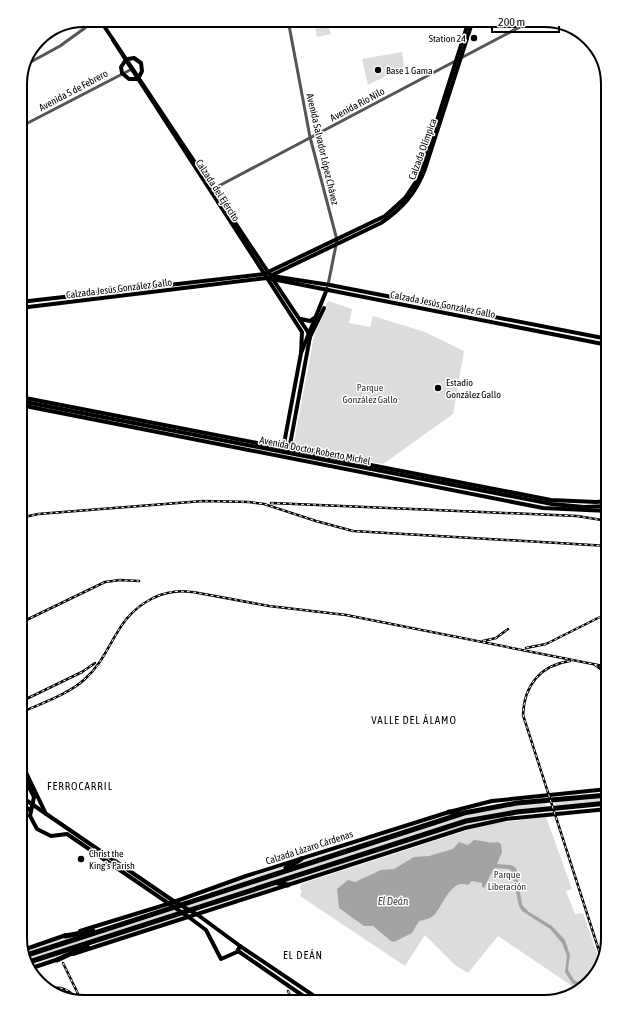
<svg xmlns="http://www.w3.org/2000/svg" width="628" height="1022" font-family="'Asap Condensed',sans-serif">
<rect width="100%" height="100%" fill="#fff"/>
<!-- green -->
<g fill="#dcdcdc">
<path d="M326,20L331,34L317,37L314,21Z"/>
<path d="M402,52L404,67L368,85L362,59Z"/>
<path d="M328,301L352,309L349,323L370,327L373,316L425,332L464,351L453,414L383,464L293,447L314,336Z"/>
<path d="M608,796V801L556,806L555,801Z"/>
<path d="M545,802L547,807L484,816L190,909L186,906L460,817L506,806Z"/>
<path d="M513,814L514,817L464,826L293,882H285L463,824Z"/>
<path d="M447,815H455L288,868L303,861Z"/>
<path d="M546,817L572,889L566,891L575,914L583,913L601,965L599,970L578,990L498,936L468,973L455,965L425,935L405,966L300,896L302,890L300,889L301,884L471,829L497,823Z"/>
<path d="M285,866L277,872L210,894V891Z"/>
<path d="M275,885L281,886L215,907L214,904Z"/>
<path d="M174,910L178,913L26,962L25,958Z"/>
<path d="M181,916L183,917L79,952L102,941Z"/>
<path d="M91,933L24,955L23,951L66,937Z"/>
<path d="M85,947L60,958L28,968L27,966Z"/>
</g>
<!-- water -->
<path fill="#a3a3a3" d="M474,840C483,840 489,844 498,842L501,844L502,852L497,864L511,865L516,868L522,905L529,912L552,926L565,940L570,955L568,970L574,980L583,985L580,988L572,983L565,972L567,956L562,943L550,929L522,911L519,906L512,873L509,869L494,868L484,888L482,887V883L472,881L468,885C450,878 443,907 433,916C429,919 424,920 419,921L412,933L394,942L391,941L373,926H364L339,908L337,889L348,880L355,882L381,870L394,869L414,857L429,856L453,849L459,842L468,845Z"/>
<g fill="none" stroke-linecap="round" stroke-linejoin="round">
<!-- minor -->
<g stroke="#555" stroke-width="3">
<path d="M288,20L310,137L337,240L328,285"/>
<path d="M27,64L60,46L96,20"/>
<path d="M20,127L132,69"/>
<path d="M213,189L533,20"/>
</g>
<!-- major -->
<g stroke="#000" stroke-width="4">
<path d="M100,20L308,332L310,337"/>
<path d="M113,40L302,332L301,353"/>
<path d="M128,59L134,58L141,63L142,71L139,77"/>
<path d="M125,61L121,67L122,73L129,79H137"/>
<path d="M270,276L381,223C402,209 416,193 425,169L473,20"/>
<path d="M272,276L330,285L608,339"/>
<path d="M20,302L264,274L385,216L405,198L419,177L469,20"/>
<path d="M20,308L267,278L608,345"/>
<path d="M301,319L310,321L314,318"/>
<path d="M20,397L551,500L596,502L608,501"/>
<path d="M20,401L552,504L584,507L608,506"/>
<path d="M20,405L543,508L608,511"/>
<path d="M283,449L301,353L327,289"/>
<path d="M289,450L310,337L324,308"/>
<path d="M20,760L46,814"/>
<path d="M20,769L34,797L30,816L37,829L51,836L67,834L190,918L206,930L221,959L237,952L240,946"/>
<path d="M20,796L175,902L198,915L240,946L323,1002"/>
<path d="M20,803L30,810"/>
<path d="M80,931L171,903L246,876L449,812L492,801L608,789"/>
<path d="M23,950L66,935"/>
<path d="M238,951L312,1002"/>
<path d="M73,954L465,828L506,819L608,809"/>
<path d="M29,969L59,959"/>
</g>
<!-- highway -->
<g stroke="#000" stroke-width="5">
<path d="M449,812L458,813"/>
<path d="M286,868L301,859"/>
<path d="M278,883L288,885"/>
<path d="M65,936L93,931"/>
<path d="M24,956L464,813L517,803L608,795"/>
<path d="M57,960L87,946"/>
<path d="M26,963L466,821L517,812L608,803"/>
</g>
<defs>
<g id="rail">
<path d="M271,503L577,516L608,521"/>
<path d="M20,518L38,514L203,501L249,502L264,504L316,521L353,531L608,546"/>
<path d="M193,592L269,606L346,615L608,667"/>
<path d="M20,623L105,582L120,580L139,581"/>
<path d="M483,641L496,638L508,629"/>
<path d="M526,648L546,644L608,613"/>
<path d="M570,661C541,665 524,685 523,715L602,960"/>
<path d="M595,665L602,670L608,677"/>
<path d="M20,702L82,672L95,663"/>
<path d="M20,713C40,704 69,694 85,679C114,653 113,618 153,598C166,592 177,590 191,592"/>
<path d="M607,727L608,719"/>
<path d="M63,963L82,1002"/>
<path d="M48,990C61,984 69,991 79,999"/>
<path d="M288,991L293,1002"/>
</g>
</defs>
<!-- rail casing -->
<use href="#rail" stroke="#000" stroke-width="2.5"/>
<!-- rail -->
<use href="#rail" stroke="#fff" stroke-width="1" stroke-dasharray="3" stroke-linecap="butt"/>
</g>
<!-- markers -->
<g fill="#000" stroke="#fff" stroke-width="1.5">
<circle cx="474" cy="38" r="4"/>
<circle cx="378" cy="70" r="4"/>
<circle cx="438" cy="388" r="4"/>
<circle cx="81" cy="859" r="4"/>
</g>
<g text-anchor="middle" stroke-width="3" stroke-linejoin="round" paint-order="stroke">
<!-- poi labels -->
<g font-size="10" fill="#000" stroke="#fff" text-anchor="start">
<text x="466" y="42" text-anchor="end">Station 24</text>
<text x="386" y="74">Base 1 Gama</text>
<text x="446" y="386">Estadio<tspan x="446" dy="12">González Gallo</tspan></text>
<text x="89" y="857">Christ the<tspan x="89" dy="12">King's Parish</tspan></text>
</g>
<!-- street labels -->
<g font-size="10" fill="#000" stroke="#fff">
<text transform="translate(73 90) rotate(-28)" y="4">Avenida 5 de Febrero</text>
<text transform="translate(357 104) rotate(-28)" y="4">Avenida Río Nilo</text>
<text transform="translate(323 149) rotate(77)" y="4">Avenida Salvador López Chávez</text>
<text transform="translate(422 149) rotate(-70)" y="4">Calzada Olímpica</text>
<text transform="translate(218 190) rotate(57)" y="4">Calzada del Ejército</text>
<text transform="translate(119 288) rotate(-7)" y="4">Calzada Jesús González Gallo</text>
<text transform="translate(443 304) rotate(11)" y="4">Calzada Jesús González Gallo</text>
<text transform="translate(315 450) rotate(11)" y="4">Avenida Doctor Roberto Michel</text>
<text transform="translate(309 847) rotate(-18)" y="4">Calzada Lázaro Cárdenas</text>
</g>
<!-- park labels -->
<g font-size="10" fill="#333" stroke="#fff">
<text x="370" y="391">Parque<tspan x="370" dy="12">González Gallo</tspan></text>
<text x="507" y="878">Parque<tspan x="507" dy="12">Liberación</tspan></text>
</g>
<!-- neighbourhood labels -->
<g font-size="11" letter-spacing="1" fill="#000" stroke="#fff">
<text x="414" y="724">VALLE DEL ÁLAMO</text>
<text x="80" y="790">FERROCARRIL</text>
<text x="303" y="959">EL DEÁN</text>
</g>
<!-- water labels -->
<g font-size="11" font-style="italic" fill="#444" stroke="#fff">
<text x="393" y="905">El Deán</text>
</g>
</g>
<!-- crop -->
<path d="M0 0H628V1022H0ZM84 27H544A57 57 0 0 1 601 84V938A57 57 0 0 1 544 995H84A57 57 0 0 1 27 938V84A57 57 0 0 1 84 27Z" fill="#fff" fill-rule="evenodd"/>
<path fill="none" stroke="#000" stroke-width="2" d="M84 27H544A57 57 0 0 1 601 84V938A57 57 0 0 1 544 995H84A57 57 0 0 1 27 938V84A57 57 0 0 1 84 27Z"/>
<!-- scale -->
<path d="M492 26v6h67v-6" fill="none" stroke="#000000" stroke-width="2"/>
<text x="498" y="26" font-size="12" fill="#000000" stroke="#ffffff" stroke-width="3" paint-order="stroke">200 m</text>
</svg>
